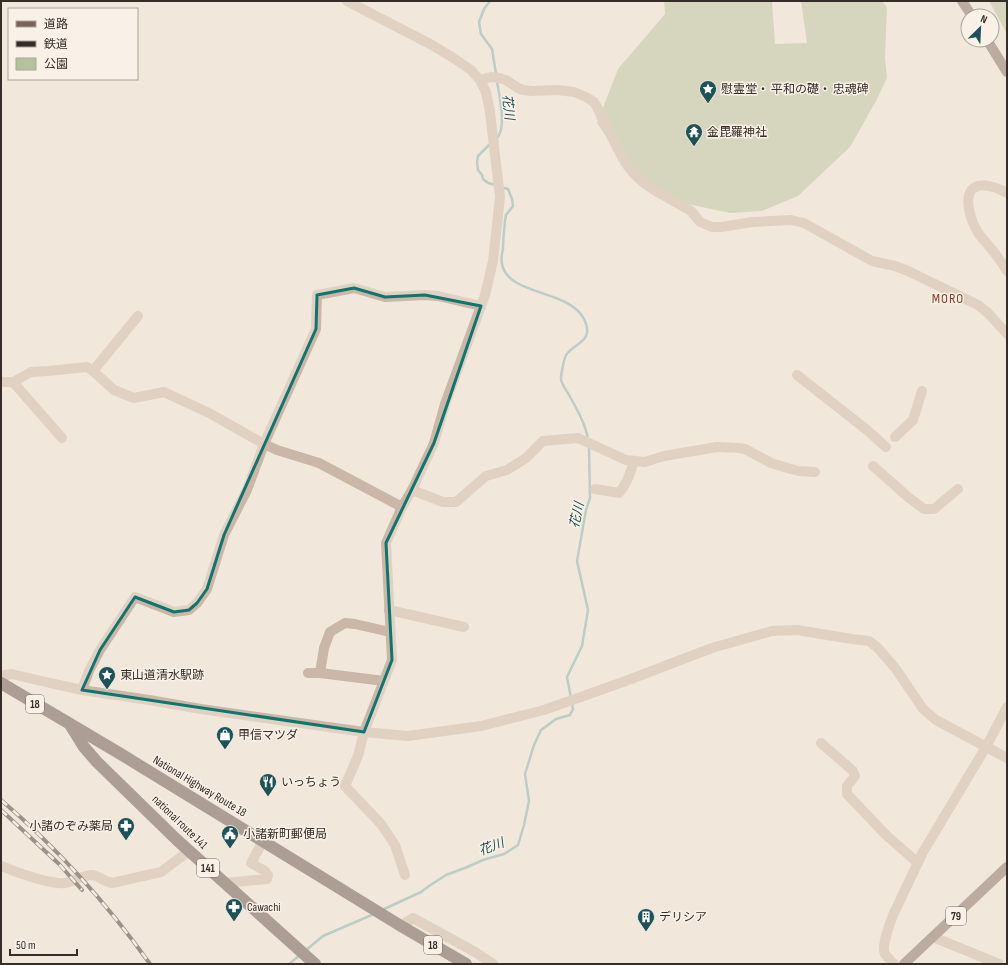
<svg xmlns="http://www.w3.org/2000/svg" width="1008" height="965" font-family="'Sofia Sans Condensed','Noto Sans JP',sans-serif">
<rect width="100%" height="100%" fill="#f2e7db"/>
<!-- green -->
<g fill="#b4c19b">
<path d="M664,1H772L775,44L807,43L801,1H882L887,7L885,58L887,78L876,101L850,147L798,196L762,211L730,213L678,202L634,178L597,123L618,69L665,14Z"/>
<path d="M989,1H1007V34Z"/>
</g>
<g fill="none" stroke-linecap="round" stroke-linejoin="round">
<!-- stream -->
<g stroke="#7aacaf" stroke-width="2.5">
<path d="M490,1L484,9L479,22L481,34L492,49L496,74"/>
<path d="M497,138C507,128 499,95 497,81"/>
<path d="M490,144L478,156L477,162L478,170L482,175L483,179L488,183L496,185"/>
<path d="M501,187L508,189L512,199L513,206L506,215L505,221C504,231 503,240 503,249C502,253 501,259 502,264C508,296 569,289 584,319C595,342 575,342 566,355C564,359 561,374 561,379C561,384 567,391 569,395C577,409 585,423 588,439"/>
<path d="M571,698L567,677L582,646L588,610L577,561L586,510L590,498L589,446"/>
<path d="M382,910L421,892L429,886L446,875L465,868L483,860L504,854L518,845L524,825L529,801L525,774L534,745L541,730L556,719L570,715L573,709L572,703"/>
<path d="M305,951L323,936L374,914"/>
<path d="M289,964L299,956"/>
</g>
<!-- minor -->
<g stroke="#cab7a7" stroke-width="10">
<path d="M347,1L432,45L455,59L471,70L480,80L486,92L490,112L500,197L493,261L485,295L445,404L434,443L412,490L402,507L386,543L392,660L364,732L358,756L345,786L381,824L395,845L405,875"/>
<path d="M480,80L491,77L499,78L506,80L518,88L523,90L532,91L557,90L574,92L586,97L594,102L597,107L602,118L622,157L627,165L633,173L643,182L654,190L691,211L700,222L712,227H722L752,222L791,220L804,223L872,261L895,266L908,271L978,305L988,313L1007,334"/>
<path d="M1007,193C998,188 985,182 975,187C961,195 972,224 979,234C982,239 986,242 989,246C996,254 1002,263 1007,271"/>
<path d="M93,371L138,316"/>
<path d="M797,375L867,430L886,447"/>
<path d="M1,382H13L31,372L48,371L87,367L93,371L114,390L134,398L164,392L209,413L264,444L277,450L319,463L402,507"/>
<path d="M13,382L62,438"/>
<path d="M895,437L913,420L922,391"/>
<path d="M873,466L908,497L924,509H934L958,489"/>
<path d="M595,489L619,493C627,484 631,472 634,461"/>
<path d="M412,490L443,502H456L486,476L507,470L526,458L543,441L578,438L626,460L645,462L664,456L717,447L738,448L745,449L771,463L798,471L815,472"/>
<path d="M389,610L464,627"/>
<path d="M308,673H320L384,681"/>
<path d="M320,673L324,648L330,632L345,623L355,624L390,632"/>
<path d="M1,679L5,675L12,674L41,681L82,690L149,700L201,709L364,732L408,736L481,726L544,710L623,682L712,648L772,631L797,630L852,639L869,641L878,648L896,669L923,709L936,720L1007,758"/>
<path d="M82,690L89,671L100,650L135,597L174,612L189,610L197,603L207,589L224,535L247,490L264,444L316,329L317,295L354,288L385,297L425,295L438,296L481,306"/>
<path d="M821,743L853,771L855,776L847,786V794L886,835L918,863"/>
<path d="M1,866C16,872 49,885 65,883C74,882 82,875 92,875C99,876 105,882 112,883L161,872L189,851"/>
<path d="M225,883L267,879L268,875L265,871L251,863L263,841"/>
<path d="M401,926L413,918L475,952L493,964"/>
<path d="M933,937L999,964"/>
<path d="M894,964C891,961 887,957 885,954C881,945 890,924 893,915L923,852L986,747L1007,707"/>
</g>
<!-- major -->
<g stroke="#786359" stroke-width="10">
<path d="M962,1L972,16"/>
<path d="M987,40L1007,72"/>
<path d="M904,964L1007,867"/>
</g>
<!-- highway -->
<g stroke="#57463f" stroke-width="12">
<path d="M1,683L119,753L401,926L466,964"/>
<path d="M71,726L84,747L97,762L177,840L315,964"/>
</g>
<defs>
<g id="rail">
<path d="M1,800C56,847 108,905 150,964"/>
<path d="M1,810L59,864L82,890"/>
</g>
</defs>
<!-- rail casing -->
<use href="#rail" stroke="#362c28" stroke-width="4"/>
<!-- rail -->
<use href="#rail" stroke="#f9f1e7" stroke-width="2.5" stroke-dasharray="8" stroke-linecap="butt"/>
</g>
<!-- marked area -->
<path d="M0 0H1008V965H0ZM354,288L385,297L425,295L481,306L434,443L386,543L392,660L364,732L82,690L100,650L135,597L174,612L189,610L197,603L207,589L224,535L316,329L317,295Z" fill="#f2e7db" fill-opacity=".55" fill-rule="evenodd"/>
<path fill="none" stroke="#0f766e" stroke-width="3" stroke-linejoin="round" d="M354,288L385,297L425,295L481,306L434,443L386,543L392,660L364,732L82,690L100,650L135,597L174,612L189,610L197,603L207,589L224,535L316,329L317,295Z"/>
<!-- icons -->
<defs>
<symbol id="sight-pin" viewBox="-11 -11 22 30"><path d="M0 17L-7.5 6A9.5 9.5 0 1 1 7.5 6Z" fill="#1d5358" stroke="#f9f1e7"/><path d="M0-6L1.8-2.2L6-1.7L2.9 1.2L3.7 5.4L0 3.3L-3.7 5.4L-2.9 1.2L-6-1.7L-1.8-2.2Z" fill="#fff"/></symbol>
<symbol id="temple-pin" viewBox="-11 -11 22 30"><path d="M0 17L-7.5 6A9.5 9.5 0 1 1 7.5 6Z" fill="#1d5358" stroke="#f9f1e7"/><path d="M0-6L5-2H3V0L6.5 2.5H4V6H1.5V3h-3V6H-4V2.5H-6.5L-3 0V-2H-5Z" fill="#fff"/></symbol>
<symbol id="shop-pin" viewBox="-11 -11 22 30"><path d="M0 17L-7.5 6A9.5 9.5 0 1 1 7.5 6Z" fill="#1d5358" stroke="#f9f1e7"/><path d="M-5-2.5h2.3a2.7 3.5 0 0 1 5.4 0H5L5.5 6h-11ZM-1.5-2.5h3a1.5 2.3 0 0 0-3 0Z" fill="#fff"/></symbol>
<symbol id="restaurant-pin" viewBox="-11 -11 22 30"><path d="M0 17L-7.5 6A9.5 9.5 0 1 1 7.5 6Z" fill="#1d5358" stroke="#f9f1e7"/><path d="M-5-6h1v4h1v-4h1v4h1v-4h1v5L-1.5 .5V6h-2V.5L-5-1ZM5-6V6H3V1.5H1.5Q1.5-4 5-6Z" fill="#fff"/></symbol>
<symbol id="pharmacy-pin" viewBox="-11 -11 22 30"><path d="M0 17L-7.5 6A9.5 9.5 0 1 1 7.5 6Z" fill="#1d5358" stroke="#f9f1e7"/><path d="M-2-6h4v4h4v4h-4v4h-4v-4h-4v-4h4Z" fill="#fff"/></symbol>
<symbol id="civic-pin" viewBox="-11 -11 22 30"><path d="M0 17L-7.5 6A9.5 9.5 0 1 1 7.5 6Z" fill="#1d5358" stroke="#f9f1e7"/><path d="M-.6-6.5H3V-4.5H.6V-3L4-1V1h2V6H-6V1h2V-1L-.6-3ZM-1.2 2.5V6h2.4V2.5Z" fill="#fff"/></symbol>
<symbol id="building-pin" viewBox="-11 -11 22 30"><path d="M0 17L-7.5 6A9.5 9.5 0 1 1 7.5 6Z" fill="#1d5358" stroke="#f9f1e7"/><path d="M-4-6H4V6H1V3H-1V6H-4ZM-2.5-4.3h1.7v1.8h-1.7ZM.8-4.3h1.7v1.8H.8ZM-2.5-1h1.7V.8h-1.7ZM.8-1h1.7V.8H.8Z" fill="#fff"/></symbol>
</defs>
<g fill-rule="evenodd">
<use href="#sight-pin" x="698" y="79" width="20" height="27"/>
<use href="#temple-pin" x="684" y="122" width="20" height="27"/>
<use href="#sight-pin" x="97" y="665" width="20" height="27"/>
<use href="#shop-pin" x="215" y="725" width="20" height="27"/>
<use href="#restaurant-pin" x="258" y="772" width="20" height="27"/>
<use href="#pharmacy-pin" x="116" y="816" width="20" height="27"/>
<use href="#civic-pin" x="220" y="824" width="20" height="27"/>
<use href="#pharmacy-pin" x="224" y="897" width="20" height="27"/>
<use href="#building-pin" x="636" y="907" width="20" height="27"/>
</g>
<g text-anchor="middle" stroke-width="3" stroke-linejoin="round" paint-order="stroke">
<!-- shield labels -->
<g fill="#f9f1e7" stroke="#706761" stroke-width="1">
<rect x="26" y="695" width="18" height="18" rx="3"/>
<rect x="197" y="859" width="22" height="18" rx="3"/>
<rect x="946" y="907" width="20" height="18" rx="3"/>
<rect x="424" y="936" width="18" height="18" rx="3"/>
</g>
<g font-size="11" font-weight="bold" fill="#362c28">
<text x="35" y="708">18</text>
<text x="208" y="872">141</text>
<text x="956" y="920">79</text>
<text x="433" y="949">18</text>
</g>
<!-- poi labels -->
<g font-size="12" fill="#362c28" stroke="#f9f1e7" text-anchor="start">
<text x="721" y="93">慰霊堂・ 平和の礎・ 忠魂碑</text>
<text x="707" y="136">金毘羅神社</text>
<text x="120" y="679">東山道清水駅跡</text>
<text x="238" y="739">甲信マツダ</text>
<text x="281" y="786">いっちょう</text>
<text x="113" y="830" text-anchor="end">小諸のぞみ薬局</text>
<text x="243" y="838">小諸新町郵便局</text>
<text x="247" y="911">Cawachi</text>
<text x="659" y="921">デリシア</text>
</g>
<!-- street labels -->
<g font-size="12" fill="#362c28" stroke="#f9f1e7">
<text transform="translate(200 786) rotate(31)" y="4">National Highway Route 18</text>
<text transform="translate(180 822) rotate(44)" y="4">national route 141</text>
</g>
<!-- water labels -->
<g font-size="13" font-style="italic" fill="#1d5358" stroke="#f9f1e7">
<text transform="translate(509 107) rotate(83)" y="5">花川</text>
<text transform="translate(576 515) rotate(-77)" y="5">花川</text>
<text transform="translate(491 846) rotate(-21)" y="5">花川</text>
</g>
<!-- quarter labels -->
<g font-size="14" letter-spacing="1" fill="#853921" stroke="#f9f1e7">
<text x="948" y="303">MORO</text>
</g>
</g>
<!-- border -->
<rect width="1008" height="965" fill="none" stroke="#362c28" stroke-width="4"/>
<!-- legend -->
<rect x="8" y="8" width="130" height="72" fill="#f9f1e7" stroke="#aba29b"/>
<rect x="16" y="21" width="20" height="6" fill="#786359" stroke="#aba29b"/>
<text x="44" y="28" font-size="12" fill="#362c28">道路</text>
<rect x="16" y="41" width="20" height="6" fill="#362c28" stroke="#aba29b"/>
<text x="44" y="48" font-size="12" fill="#362c28">鉄道</text>
<rect x="16" y="58" width="20" height="12" fill="#b4c19b" stroke="#aba29b"/>
<text x="44" y="68" font-size="12" fill="#362c28">公園</text>
<!-- north arrow -->
<g transform="translate(980 28) rotate(24)"><circle r="19" fill="#f9f1e7" stroke="#aba29b"/>
<path d="M0-3L7 15L0 10L-7 15Z" fill="#1d5358"/>
<text y="-6" font-size="11" font-weight="bold" text-anchor="middle" fill="#362c28">N</text>
</g>
<!-- scale -->
<path d="M10 949v6h67v-6" fill="none" stroke="#362c28" stroke-width="2"/>
<text x="16" y="949" font-size="12" fill="#362c28" stroke="#f9f1e7" stroke-width="3" paint-order="stroke">50 m</text>
</svg>
